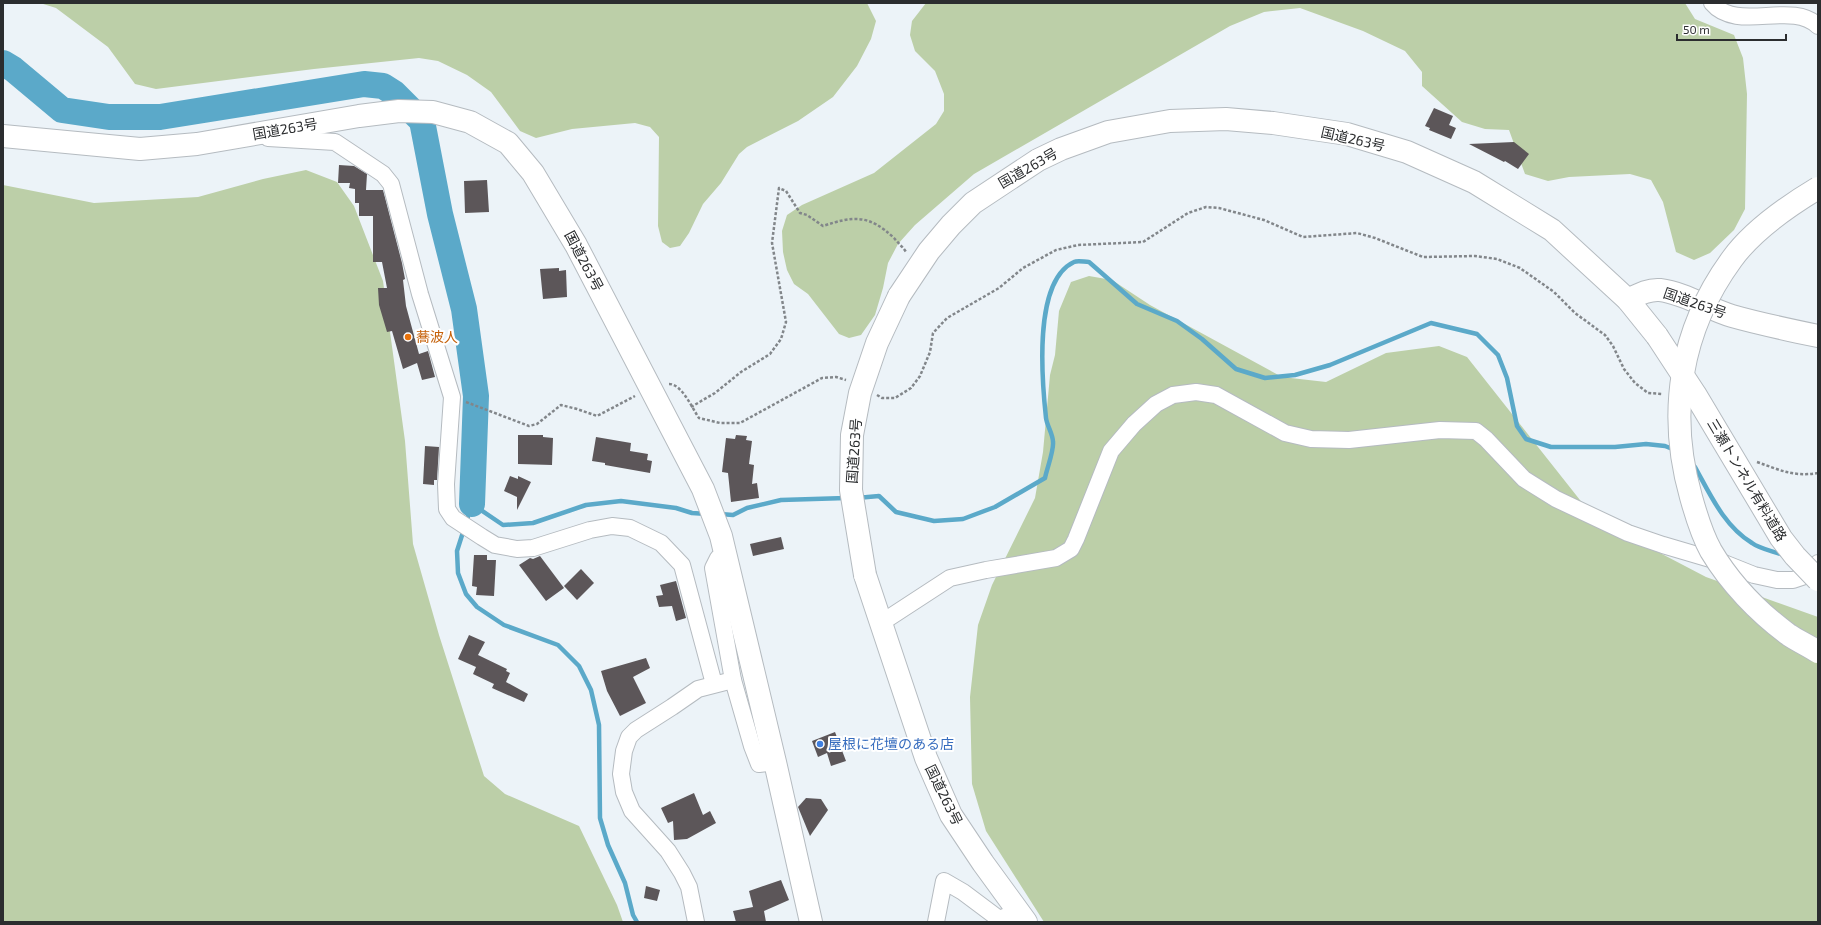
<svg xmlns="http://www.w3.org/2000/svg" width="1821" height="925" font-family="'Exo 2','Noto Sans JP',sans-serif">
<rect width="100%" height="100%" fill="#ecf3f8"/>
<!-- green -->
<g fill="#bccfa8">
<path d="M40,3H867L876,21L871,39L857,66L833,97L798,121L747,147L739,154L721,183L703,204L689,233L680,246L670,248L662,242L658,226L659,137L650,127L635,123L572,129L536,138L520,131L491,92L467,75L438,61L419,58L314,69L156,89L135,84L108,47L56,8Z"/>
<path d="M926,3H1685L1695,19L1734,35L1743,58L1747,94L1745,209L1734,230L1710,253L1694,260L1676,252L1663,202L1651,180L1630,174L1569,177L1548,181L1525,174L1509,130L1485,129L1462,122L1422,86V72L1405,51L1363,31L1300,8L1264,12L1230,26L974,174L915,225L898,244L888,263L883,288L875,315L861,335L849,338L839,334L808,294L794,284L787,270L783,252L782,231L787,215L802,205L874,173L936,124L944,111V94L935,71L915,51L910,35L912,21Z"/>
<path d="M306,170L337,182L354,206L383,281L405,441L413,544L439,635L484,776L505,794L579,826L617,905L623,922H3V185L94,203L198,197L263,179Z"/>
<path d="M1089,276L1112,280L1150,305L1282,377L1326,382L1386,353L1439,346L1467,357L1595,519L1706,577L1818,617V922H1044L986,831L972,784L970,697L978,625L992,585L1035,498L1043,452L1050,375L1055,355L1059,311L1071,282Z"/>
</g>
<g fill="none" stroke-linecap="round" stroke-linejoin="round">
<!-- stream -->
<g stroke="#5ba9c9" stroke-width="4.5">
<path d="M1692,464L1695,467C1710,494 1724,526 1752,543C1760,549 1773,551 1783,555"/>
<path d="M857,498L879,496L896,512L934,521L963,519L995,507L1045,478C1047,468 1054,451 1053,442C1053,434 1047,426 1046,418C1042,381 1033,281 1074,262C1078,260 1084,262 1089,262L1137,304L1177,321L1202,339L1236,369L1265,378L1295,375L1330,365L1431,323L1477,334L1498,355L1507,378L1517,426L1526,439L1551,447H1615L1646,444L1665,446L1675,450"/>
<path d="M720,514L733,515L747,508L781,500L846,498"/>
<path d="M637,922L633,915L625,883L608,845L600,818L599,725L591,690L579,666L558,645L504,625L477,607L466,594L458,573L457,551L472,504L503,525L533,523L586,505L621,501L676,508L692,513L707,514"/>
</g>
<!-- river -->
<path stroke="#5ba9c9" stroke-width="26" d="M3,63L13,69L62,110L109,117H160L364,84L383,86L394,93L422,121L440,214L464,309L476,396L472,504"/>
</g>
<!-- building -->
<g fill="#5c5659">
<path d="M1434,108L1453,116L1449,125L1456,128L1451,139L1429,130L1430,128L1425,126Z"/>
<path d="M1514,142L1529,154L1518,169L1505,161L1504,162L1469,144Z"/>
<path d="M339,165L354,166L367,174L366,190H383L402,263L405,279L403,280L406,306L419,354L428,351L435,377L422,380L417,363L403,369L392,331L387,332L379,305L378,288H387L382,262H373V216H359V203H355V189L349,188L350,183H338Z"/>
<path d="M487,180L489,212L465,213L464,181Z"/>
<path d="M559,268V271L566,270L567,297L543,299L540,269Z"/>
<path d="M518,435H543V437L553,438L552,465L518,464Z"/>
<path d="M736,435L747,436L746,440L752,441L749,464L754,465L752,484L757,483L759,498L731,502L728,473L722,472L726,438L735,439Z"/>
<path d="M596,437L631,443L630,451L648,454L647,460L652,461L650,473L605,465V463L592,461Z"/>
<path d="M425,446L439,447L437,480H434V485L423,484Z"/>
<path d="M510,476L518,479V476L531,482L517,510V497L504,491Z"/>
<path d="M781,537L784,549L753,556L750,544Z"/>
<path d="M474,555H487V560H496L494,596L476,595L477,587L472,586Z"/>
<path d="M540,556L564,588L546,601L519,565L530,558L533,559Z"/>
<path d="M581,569L594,583L577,600L564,586Z"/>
<path d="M676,581L686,618L676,621L672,606L659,607L656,596L663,595L660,585Z"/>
<path d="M469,635L485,642L478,655L507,669L506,671L510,673L506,682L528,694L524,702L492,688L494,684L473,674L476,667L458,659Z"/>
<path d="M646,658L650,668L633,677L646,703L620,716L607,691L601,671Z"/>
<path d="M835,732L846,761L831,766L827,753L818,757L812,741Z"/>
<path d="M694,793L703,815L710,811L716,823L687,839L674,840L673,821L668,823L661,808Z"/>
<path d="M806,798L821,799L828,810L810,836L798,807Z"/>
<path d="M781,880L789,900L764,911L766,922H736L733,911L753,907L749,891Z"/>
<path d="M646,886L660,890L657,901L644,898Z"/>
</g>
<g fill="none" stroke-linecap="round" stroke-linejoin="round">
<defs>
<g id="minor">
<path d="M1712,3C1737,33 1792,0 1818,26"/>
<path d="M268,138L335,142L383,174L391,184L420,294L452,397L446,484L447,509L453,518L482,537L495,545L517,549L533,548L590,530L612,526L630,528L661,543L682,565L714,684"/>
<path d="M727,555L718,558L713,568L733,680"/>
<path d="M881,623L950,578L986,570L1056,558L1071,549L1076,539L1111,451L1134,424L1156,404L1173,395L1196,392L1216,395L1285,433L1311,439L1349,440L1440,430L1476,431L1486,439L1524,479L1556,499L1628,533L1663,545L1724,563L1754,575L1777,580H1793L1805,576L1818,563"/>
<path d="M696,922L689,887L682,873L668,851L632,811L624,792L621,774L624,751L629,737L636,730L672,707L698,689L733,680L752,746L759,764L775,762"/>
<path d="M936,922L944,881L963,892L999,919L1007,916L1015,908"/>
</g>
<g id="highway">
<path d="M3,136L140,149L197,144L359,116L399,111L433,112L470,122L508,143L533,173L576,245L703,489L721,536L775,762L811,922"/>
<path d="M899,296L929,251L951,225L973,203L1038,160L1061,149L1108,132L1170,121L1226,119L1273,123L1347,134L1407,152L1474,182L1552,230L1628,300L1657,336"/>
<path d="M1628,300C1638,295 1648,289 1660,290C1685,293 1708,309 1732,316C1760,324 1789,330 1818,336"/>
<path d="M865,575L926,758L951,815L983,863L1026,922"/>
</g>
</defs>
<!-- minor casing -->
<use href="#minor" stroke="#b5bbc0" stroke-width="18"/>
<!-- highway casing -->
<use href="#highway" stroke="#b5bbc0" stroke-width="24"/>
<!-- path -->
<g stroke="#82868a" stroke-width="2.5" stroke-dasharray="3 2" stroke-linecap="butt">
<path d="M669,384C682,384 692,408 699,418L720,423H740L822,378L836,377L846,380"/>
<path d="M877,395L882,398H895L911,388L920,376L930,352L933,333L947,318L999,288L1023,268L1056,250L1078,245L1143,242L1188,213L1206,207L1219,208L1264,220L1303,237L1357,233L1375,238L1423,257L1475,256L1497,259L1520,268L1554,292L1575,313L1605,335L1613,346L1624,369L1635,383L1648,393L1662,394"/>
<path d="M466,402L529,426L537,424L561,405L577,409L597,416L635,396"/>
<path d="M691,407L715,393L741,372L770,354L781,339L786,322L772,243L779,188L786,191L800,213L807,215L823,226C853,216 869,214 894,238C898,243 903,247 906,252"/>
<path d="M1757,462C1780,470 1793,477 1818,473"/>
</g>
<!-- minor -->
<use href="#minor" stroke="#fff" stroke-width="16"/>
<!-- highway -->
<use href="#highway" stroke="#fff" stroke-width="22"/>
<defs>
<g id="highway-bridge">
<path d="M1818,188C1788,206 1753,230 1732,259C1680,330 1667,413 1691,497C1696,515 1702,535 1711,551C1730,583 1759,613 1789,635C1798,641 1809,646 1818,652"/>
<path d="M1657,336L1695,394L1781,538L1795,556L1818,580"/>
<path d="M865,575L851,490L852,435L860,393L877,343L899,296"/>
</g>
</defs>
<!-- highway-bridge casing -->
<use href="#highway-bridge" stroke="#b5bbc0" stroke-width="24" stroke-linecap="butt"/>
<!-- highway-bridge -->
<use href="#highway-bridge" stroke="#fff" stroke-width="22"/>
</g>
<!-- markers -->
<circle fill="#e8710a" stroke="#fff" stroke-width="1.5" cx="408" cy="337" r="4"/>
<circle fill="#3f7fe0" stroke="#fff" stroke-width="1.5" cx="820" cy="744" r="4"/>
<g text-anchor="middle" stroke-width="4" stroke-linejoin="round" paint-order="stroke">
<!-- street labels -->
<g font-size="14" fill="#2b2d2f" stroke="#fff">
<text transform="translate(285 129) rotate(-10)" y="5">国道263号</text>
<text transform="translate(1353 139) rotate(13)" y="5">国道263号</text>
<text transform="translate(1028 168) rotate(-30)" y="5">国道263号</text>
<text transform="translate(584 261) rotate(62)" y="5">国道263号</text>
<text transform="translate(1695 303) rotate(19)" y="5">国道263号</text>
<text transform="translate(854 451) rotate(-86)" y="5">国道263号</text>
<text transform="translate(1747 480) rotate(59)" y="5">三瀬トンネル有料道路</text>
<text transform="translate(944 795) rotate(64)" y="5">国道263号</text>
</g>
<!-- food labels -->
<g font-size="14" fill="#c56008" stroke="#fff" text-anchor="start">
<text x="416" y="342">蕎波人</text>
</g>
<!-- shop labels -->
<g font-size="14" fill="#366cbe" stroke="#fff" text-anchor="start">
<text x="828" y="749">屋根に花壇のある店</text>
</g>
</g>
<!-- border -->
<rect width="1821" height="925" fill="none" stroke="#2b2d2f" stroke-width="8"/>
<!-- scale -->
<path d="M1677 34v6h109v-6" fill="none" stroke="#2b2d2f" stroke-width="2"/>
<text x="1683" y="34" font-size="12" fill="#2b2d2f" stroke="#ffffff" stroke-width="3" paint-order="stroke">50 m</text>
</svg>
